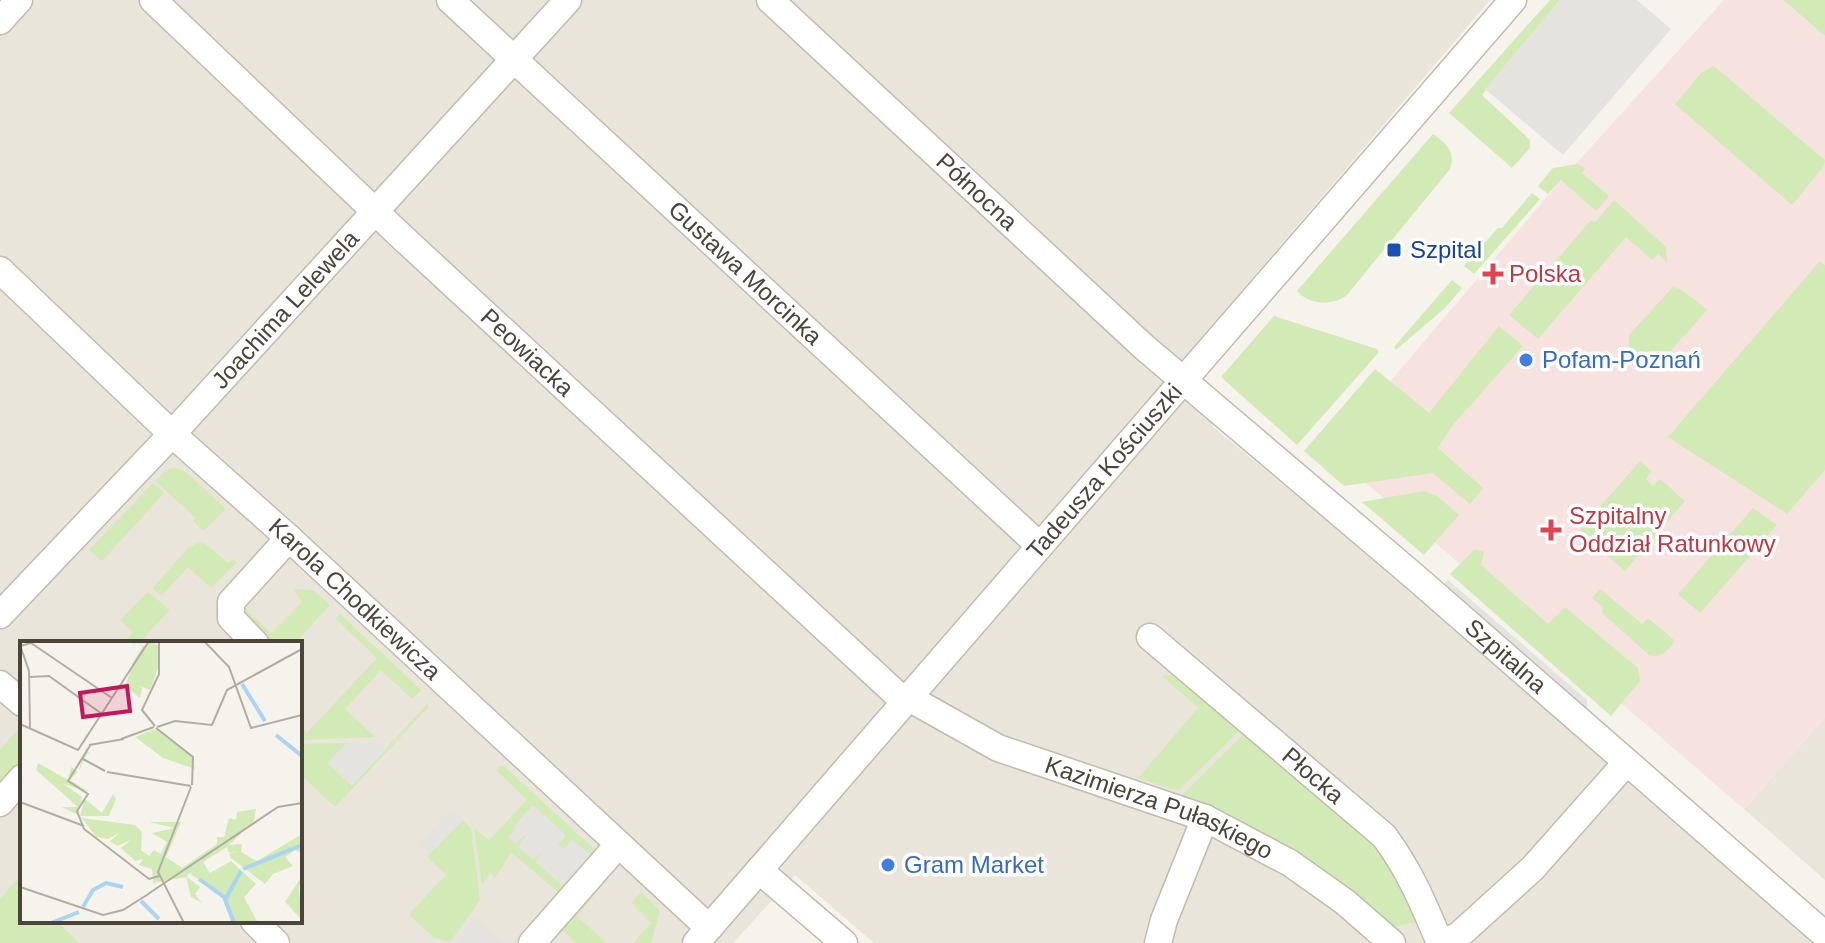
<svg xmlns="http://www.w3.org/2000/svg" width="1825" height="943" font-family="Arial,sans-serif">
<rect width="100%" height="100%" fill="#f6f3ec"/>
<!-- residential -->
<g fill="#eae5da" fill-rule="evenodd">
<path d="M0,0H1490L1192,349L1213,427L1507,669L1820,943H874L795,875L733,943H0ZM22,643H300V921H22Z"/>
<path d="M1825,717V880L1744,809Z"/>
</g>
<!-- medical -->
<path fill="#f6e3e0" d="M1724,0H1783L1825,36V717L1744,809L1330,452L1564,177Z"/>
<!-- green -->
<g fill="#d2eab5">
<path d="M1550,0H1560L1482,95L1530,140V148L1512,168L1449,113Z"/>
<path d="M1783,0H1825V36Z"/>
<path d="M1714,66L1825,160L1824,166L1792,205L1675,104L1702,72Z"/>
<path d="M1433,134C1447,144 1456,152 1450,169L1346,296C1330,306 1310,305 1297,291Z"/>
<path d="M1578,164L1585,169L1582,173L1609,196L1596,211L1561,180L1548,194L1538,186L1553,168Z"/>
<path d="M1532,193L1540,199L1474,274L1464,266L1498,228H1502Z"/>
<path d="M1614,200L1666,247L1667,262L1658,254L1652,260L1626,237L1538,339L1509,315L1591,220L1595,222Z"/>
<path d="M1820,261L1825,265V470L1787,514L1668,437Z"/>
<path d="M1452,280L1462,288L1445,308L1396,350L1394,347Z"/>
<path d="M1673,287L1682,290L1707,310L1651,373C1637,362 1626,354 1629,335Z"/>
<path d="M1274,316L1377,349L1379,352L1297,445L1221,377Z"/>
<path d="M1499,326L1523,346L1452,426L1438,448L1483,488L1470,504L1433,473L1344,486L1304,451L1375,369L1429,413Z"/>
<path d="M1640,461L1652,472L1646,479L1653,486L1660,479L1685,501L1625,571L1579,531Z"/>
<path d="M175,468L186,472L226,509L203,531L193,521L196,518L155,481L168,469Z"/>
<path d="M153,483L164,493L102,561L89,550Z"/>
<path d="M1424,491L1437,496L1459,515L1424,555L1362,502Z"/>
<path d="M1753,508L1777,525L1700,613L1678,594Z"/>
<path d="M199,542L205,544L228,563L233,559L237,562L211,588L188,567L162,595L152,589L188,548Z"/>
<path d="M1475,549L1484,552L1481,565L1548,624L1565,607L1638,668L1640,681L1611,716L1450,574Z"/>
<path d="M296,589L313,590L330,605L295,643H265L240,620L241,604L271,633L302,602L294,590Z"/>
<path d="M1600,589L1642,624L1648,618L1675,641C1668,650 1662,659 1649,655L1602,613L1603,607L1592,598Z"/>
<path d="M148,592L170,610L138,643H122L133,632L120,620Z"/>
<path d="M340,614L421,690L412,699L381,670L345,709L375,737L300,740V727L307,733L377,658L336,619Z"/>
<path d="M1184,673L1245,725L1180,789L1175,790L1138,778L1198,708L1162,676Z"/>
<path d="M427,704L429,707L335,807L300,774V744L347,743L328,763L352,785Z"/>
<path d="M19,729L22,732V760L0,784V749Z"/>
<path d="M1245,733L1378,838L1417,919L1416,922L1388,928L1180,797Z"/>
<path d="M500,766H504L602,856L590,855L572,840L563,850L558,845L565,837L516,828L508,837L515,844L524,835L527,837L519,846L544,851L536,862L565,888V898L511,852L495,878L490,873L482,885L474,828L489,840L527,800L496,770Z"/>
<path d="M463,820L471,828L480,900L450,942L434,938L409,914L446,875L427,857Z"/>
<path d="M22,874V921H56L79,943H0V899Z"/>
<path d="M588,891L593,897L577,916L606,943H576L558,926Z"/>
<path d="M641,892L660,910L651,943H633L651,923L631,903Z"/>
</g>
<!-- parking -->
<g fill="#e5e3e0">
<path d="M1560,0H1637L1671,29L1563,155L1485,89Z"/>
<path d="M1448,580L1587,700V715L1440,589Z"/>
<path d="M347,743H380L386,749L352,786L327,763Z"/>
<path d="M533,805L566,835L558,845L563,849L572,840L593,857L565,888L536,862L544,851L533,860L518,847L526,836L524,835L516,844L508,838L516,828L514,826Z"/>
<path d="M452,808L463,820L430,854L418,844Z"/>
<path d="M474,916L505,943H455Z"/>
</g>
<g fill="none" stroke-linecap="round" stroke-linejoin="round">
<defs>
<g id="minor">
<path id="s1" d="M153,0L403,238L905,702"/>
<path id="s2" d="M450,0L1040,546"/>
<path id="s3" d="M770,0L1144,347L1415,577L1825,935"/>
<path d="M0,21L19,0"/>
<path id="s4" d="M0,270L172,434L289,538L709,928"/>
<path id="s5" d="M0,615L172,434L568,0"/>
<path id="s6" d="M1150,637L1384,836C1409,869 1424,905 1440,943"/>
<path d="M255,643L231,618V602L289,538"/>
<path d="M0,684L22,703"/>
<path id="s7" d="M909,698L998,748L1205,818L1290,863L1345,902L1392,943"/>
<path d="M0,803L22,778"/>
<path d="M759,870L844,943"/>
<path d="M254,921L276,943"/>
<path d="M532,943L618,845"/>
<path id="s8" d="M696,943L1513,0"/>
<path d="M1158,943L1164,920L1205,818"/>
<path d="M1441,943L1458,936L1533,868L1626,763"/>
</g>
</defs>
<!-- minor casing -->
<use href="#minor" stroke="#c2bbae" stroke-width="29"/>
<!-- minor -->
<use href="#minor" stroke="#fff" stroke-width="26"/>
</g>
<!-- markers -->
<rect fill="#1a4fb4" stroke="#fff" stroke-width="3" x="1386" y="242" width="16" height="16" rx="4"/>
<g fill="#e0444e" stroke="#fff" stroke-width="3">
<path d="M1489 262h8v8h8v8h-8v8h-8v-8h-8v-8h8z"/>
<path d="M1547 518h8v8h8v8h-8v8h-8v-8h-8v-8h8z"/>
</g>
<g fill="#3f7fe0" stroke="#fff" stroke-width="3">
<circle cx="1526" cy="360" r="8"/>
<circle cx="888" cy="865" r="8"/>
</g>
<g text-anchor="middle" stroke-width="7" stroke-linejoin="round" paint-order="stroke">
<!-- street labels -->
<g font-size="24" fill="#4b4439" stroke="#fff">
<text dy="8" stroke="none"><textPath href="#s3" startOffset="282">Północna</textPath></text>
<text dy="8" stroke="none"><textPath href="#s2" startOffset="402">Gustawa Morcinka</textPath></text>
<text dy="8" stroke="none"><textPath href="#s5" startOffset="418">Joachima Lelewela</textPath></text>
<text dy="8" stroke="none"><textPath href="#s1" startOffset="514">Peowiacka</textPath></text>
<text dy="8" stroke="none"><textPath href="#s8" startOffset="624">Tadeusza Kościuszki</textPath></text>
<text dy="8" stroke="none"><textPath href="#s4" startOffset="484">Karola Chodkiewicza</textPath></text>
<text dy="8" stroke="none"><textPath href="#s3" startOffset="986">Szpitalna</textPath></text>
<text dy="8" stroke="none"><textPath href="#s6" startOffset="214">Płocka</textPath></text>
<text dy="8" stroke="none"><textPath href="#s7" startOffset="274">Kazimierza Pułaskiego</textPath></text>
</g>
<!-- transit labels -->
<g font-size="24" fill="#164399" stroke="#fff" text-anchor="start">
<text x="1410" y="258">Szpital</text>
</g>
<!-- health labels -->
<g font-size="24" fill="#be3a42" stroke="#fff" text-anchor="start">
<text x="1509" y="282">Polska</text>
<text x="1569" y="524">Szpitalny<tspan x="1569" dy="28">Oddział Ratunkowy</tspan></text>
</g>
<!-- shop labels -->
<g font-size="24" fill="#366cbe" stroke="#fff" text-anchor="start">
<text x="1542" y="368">Pofam-Poznań</text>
<text x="904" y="873">Gram Market</text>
</g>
</g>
<!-- overview -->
<g transform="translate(20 641)">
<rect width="282" height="282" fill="#f6f3ec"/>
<path d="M116,0L125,6L131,0L138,4L139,24L130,49L117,44L122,47L120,57L105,45L113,24L105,19L112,23L123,5L116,1L110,10ZM135,88L171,114L175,128L143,117L115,96ZM66,107L69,112L67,113L60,128L50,139L69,151L44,143L62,156L58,174L42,166H58L16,129L18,122L48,139L51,126L58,131ZM93,153L96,158L89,175H60L65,158L82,172ZM236,168L234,180L209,204L222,203L221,211L237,220L282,193V212L275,209L265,216L273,225L253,233L245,243L211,217L209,213L217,210L209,212L207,206L183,221L190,232L211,220L236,243L224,256L238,282H215L203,255L169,232L167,236L180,246L175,253L182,262L171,256L166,236L133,242L132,228L119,224L123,218L115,220L101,207L111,199L97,205L90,200L101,191L88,198L76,196L62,177L115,184L122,191L121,209L129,215L134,209L141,213L147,201L132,192L155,187L129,181H161L146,216L162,227L197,203V196H204L209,177L216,179L217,171ZM282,235L279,246L281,278L265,261Z" fill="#d2eab5"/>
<path fill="none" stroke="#a9d4f2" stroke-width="4" d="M222,43L245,80M256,94L282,115M223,228L282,204M179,238L204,256L214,282M205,259L221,230M121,260L139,278M63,266L73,249L86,242L103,246M31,282L59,271"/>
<path fill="none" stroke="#b2ada4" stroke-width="2" d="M184,0L209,26L231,87L282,74M0,4L9,30L10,88M0,5L11,2L92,57M10,36L29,35L82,73M0,83L58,109L129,0M135,85L122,69L139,33V0M137,86L155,80L192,84L207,49L282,8M136,87L173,116L172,144M101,98L134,86M71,103L48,140L68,153L57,170L64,188L129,238L139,235M69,104L104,98M63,118L85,130M87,131L171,145M0,161L64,185M0,246L83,274L103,269L130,252M128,253L258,166L282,162M164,282L138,231L171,146"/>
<path fill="#c2185b" fill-opacity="0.15" stroke="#c2185b" stroke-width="4" d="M107,45L110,70L63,76L60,52Z"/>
<rect width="282" height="282" fill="none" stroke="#4b4439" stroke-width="4"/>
</g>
</svg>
